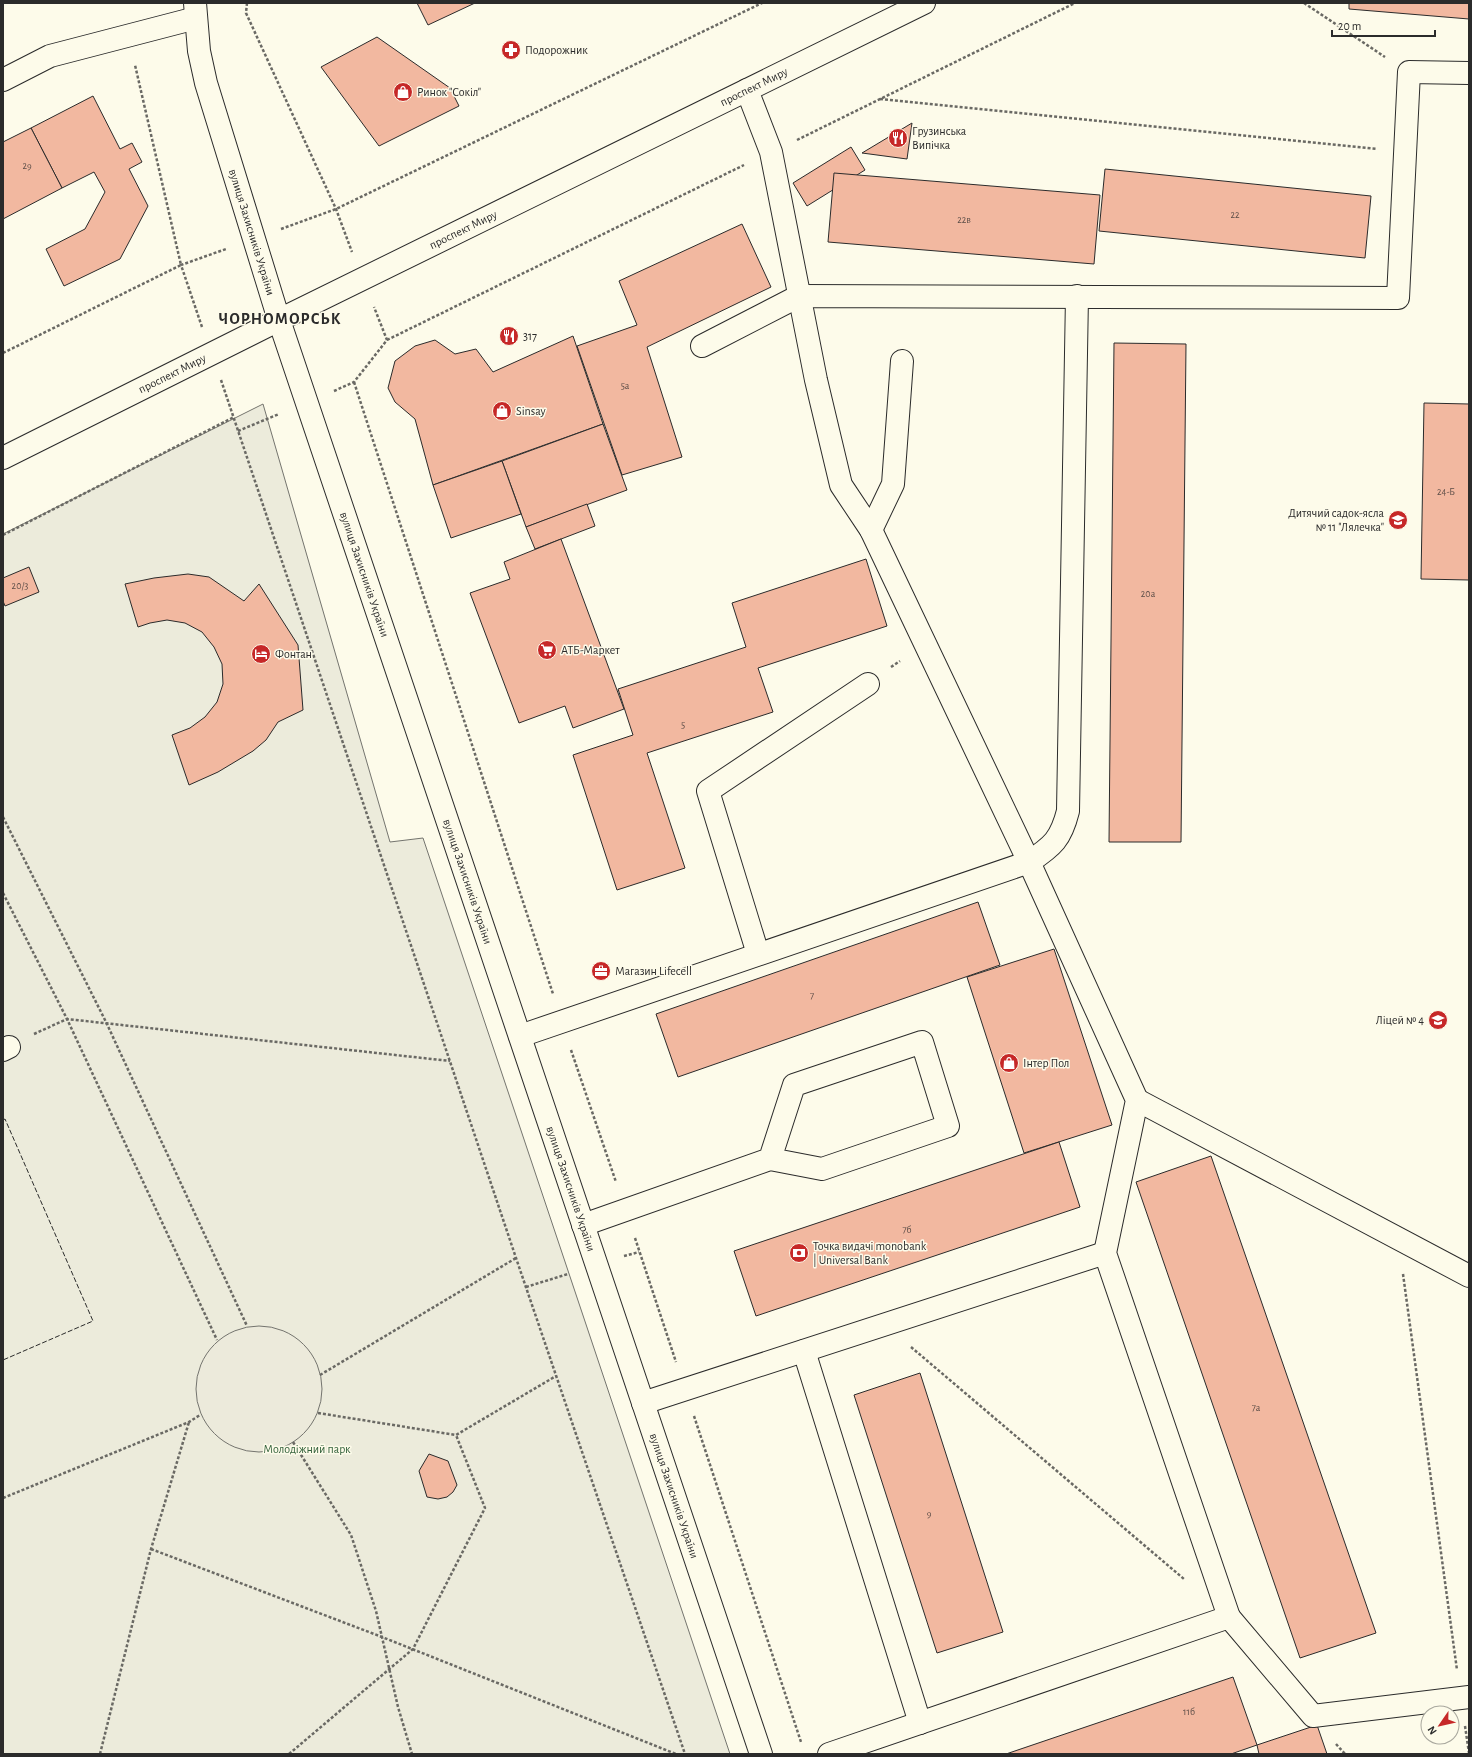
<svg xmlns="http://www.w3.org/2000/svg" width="1472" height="1757" font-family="'Alegreya Sans',sans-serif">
<rect width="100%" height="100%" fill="#fdfbea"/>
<!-- green -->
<path fill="#ecebdb" stroke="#74746e" d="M263,404L390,842L423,838L730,1754H3V534Z"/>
<!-- parking -->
<circle fill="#eceadb" stroke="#74746e" cx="259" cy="1389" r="63"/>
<!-- building -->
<g fill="#f2b8a0" stroke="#2b2b2b">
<path d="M417,3H475L428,25Z"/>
<path d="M1349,3H1469V19L1349,9Z"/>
<path d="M377,37L450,88L459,106L379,146L321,67Z"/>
<path d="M93,96L120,149L132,143L142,162L129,169L148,206L120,259L64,286L46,249L85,229L105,192L94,172L62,188L31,128Z"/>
<path d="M912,123L907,159L862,153Z"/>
<path d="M31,128L62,188L3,219V142Z"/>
<path d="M851,147L865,170L807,206L793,183Z"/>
<path d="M1105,169L1371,196L1365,258L1099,231Z"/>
<path d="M834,173L1100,195L1094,264L828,242Z"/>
<path d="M742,224L771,287L647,347L682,457L622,475L577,346L637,325L619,281Z"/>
<path d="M573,336L603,424L433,485L415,419L395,402L388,388L395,361L415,346L435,340L455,354L476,349L493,372Z"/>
<path d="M1114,343L1186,344L1181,842H1109Z"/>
<path d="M1424,403L1469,404V580L1421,579Z"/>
<path d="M603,424L627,490L526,527L502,461Z"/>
<path d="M502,461L521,514L451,538L433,485Z"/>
<path d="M587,504L595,526L535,549L526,527Z"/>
<path d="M561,539L624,709L573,728L565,706L519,723L470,593L510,579L504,562Z"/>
<path d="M866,559L887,626L758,668L773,712L647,753L685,868L617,890L573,755L633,735L618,689L746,647L732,603Z"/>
<path d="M29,567L39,592L5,606L3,601V578Z"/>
<path d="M188,574L209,577L244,601L259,584L298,645L303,710L278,722L266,740L253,751L218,772L189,785L172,735L190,728L205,717L217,702L223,684L222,664L214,647L202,632L185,623L167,620L150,623L138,627L125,584L154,578Z"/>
<path d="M978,902L1000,965L678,1077L656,1014Z"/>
<path d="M1054,949L1112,1125L1024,1153L967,977Z"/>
<path d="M1059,1142L1080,1207L756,1316L734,1251Z"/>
<path d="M1211,1156L1376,1633L1300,1658L1136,1182Z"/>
<path d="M920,1373L1003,1632L937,1653L854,1395Z"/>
<path d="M429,1454L448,1461L457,1485L453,1492L447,1497L438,1499L427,1497L419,1471Z"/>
<path d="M1233,1677L1257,1745L1231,1754H1006Z"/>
<path d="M1317,1725L1327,1754H1259L1257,1745Z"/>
</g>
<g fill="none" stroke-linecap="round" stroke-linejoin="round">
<defs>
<g id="minor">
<path id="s1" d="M195,3L199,51L206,83L279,320L924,3"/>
<path d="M3,80L50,56L196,18"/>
<path d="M747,90L771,152L816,380L841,485L871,530L1029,862L1137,1100L1105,1253L1229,1617"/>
<path d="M702,346L799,296L1398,298L1409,72L1469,73"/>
<path d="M871,530L893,484L902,361"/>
<path d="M758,954L708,791L868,684"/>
<path d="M520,1036L1029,862C1053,846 1061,839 1068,811L1077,296"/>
<path d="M3,1050L9,1047"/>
<path d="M1137,1100L1469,1276"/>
<path d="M583,1225L770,1159L822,1169L948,1126L922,1042L794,1085L770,1159"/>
<path d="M804,1351L920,1723"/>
<path d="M643,1403L1105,1253"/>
<path d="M829,1754L1229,1617L1313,1716L1469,1697"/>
</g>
<g id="major">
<path id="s2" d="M3,458L279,320L761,1754"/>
</g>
</defs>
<!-- minor casing -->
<use href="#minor" stroke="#2b2b2b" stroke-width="24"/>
<!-- major casing -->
<use href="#major" stroke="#2b2b2b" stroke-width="24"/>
<!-- path -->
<g stroke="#6a6964" stroke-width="2.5" stroke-dasharray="3 2" stroke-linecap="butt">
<path d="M247,3L246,13L336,209L352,252"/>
<path d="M1304,3L1385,57"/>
<path d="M880,99L1377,149"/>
<path d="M797,140L1075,3"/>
<path d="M281,229L336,209L762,3"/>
<path d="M202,327L181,265L226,249"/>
<path d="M387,340L744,165"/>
<path d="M3,353L181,265L135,65"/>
<path d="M221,380L516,1258L685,1754"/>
<path d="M354,382L553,994"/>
<path d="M334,391L354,382L387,340L374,307"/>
<path d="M238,431L279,414"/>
<path d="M3,535L234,417"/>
<path d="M891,667L900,661"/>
<path d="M3,817L106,1022L247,1326"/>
<path d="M3,893L67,1019L217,1340"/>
<path d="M34,1034L67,1019L450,1061"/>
<path d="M571,1050L616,1182"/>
<path d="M635,1238L676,1362"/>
<path d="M624,1256L639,1252"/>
<path d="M1403,1274L1457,1670"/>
<path d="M526,1287L568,1274"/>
<path d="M911,1347L1184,1579"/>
<path d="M320,1375L516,1258"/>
<path d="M318,1413L456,1435L556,1376"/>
<path d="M694,1416L801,1742"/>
<path d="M293,1442L351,1535L376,1611L398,1707L412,1754"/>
<path d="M3,1498L189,1422L200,1415"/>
<path d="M151,1549L382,1637L676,1754"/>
<path d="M1465,1726L1469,1753"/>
<path d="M1336,1744L1345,1754"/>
<path d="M100,1754L151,1549L189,1422"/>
<path d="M289,1754L413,1649L485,1508L456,1435"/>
</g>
<!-- minor -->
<use href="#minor" stroke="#fdfbea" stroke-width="22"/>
<!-- major -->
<use href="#major" stroke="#fdfbea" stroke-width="22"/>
<!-- fence -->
<path stroke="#2b2b2b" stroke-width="1" stroke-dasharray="5 2" stroke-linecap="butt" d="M3,1120L5,1119L93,1321L3,1360"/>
</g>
<!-- icons -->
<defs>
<symbol id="pharmacy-disc" viewBox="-11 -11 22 22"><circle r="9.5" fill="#c62828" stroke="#fdfbea"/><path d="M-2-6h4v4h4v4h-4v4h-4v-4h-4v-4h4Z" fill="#fff"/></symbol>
<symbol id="shop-disc" viewBox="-11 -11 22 22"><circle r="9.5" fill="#c62828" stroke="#fdfbea"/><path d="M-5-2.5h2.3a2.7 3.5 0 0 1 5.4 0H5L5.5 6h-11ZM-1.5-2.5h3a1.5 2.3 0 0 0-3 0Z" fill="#fff"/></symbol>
<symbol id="restaurant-disc" viewBox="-11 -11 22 22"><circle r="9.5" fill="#c62828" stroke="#fdfbea"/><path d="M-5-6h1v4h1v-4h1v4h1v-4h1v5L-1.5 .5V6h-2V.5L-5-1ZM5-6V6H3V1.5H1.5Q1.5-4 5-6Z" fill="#fff"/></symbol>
<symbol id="school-disc" viewBox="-11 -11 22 22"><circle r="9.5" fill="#c62828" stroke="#fdfbea"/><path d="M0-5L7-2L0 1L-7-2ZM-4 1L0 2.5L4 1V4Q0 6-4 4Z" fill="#fff"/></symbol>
<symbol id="supermarket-disc" viewBox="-11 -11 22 22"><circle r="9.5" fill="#c62828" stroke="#fdfbea"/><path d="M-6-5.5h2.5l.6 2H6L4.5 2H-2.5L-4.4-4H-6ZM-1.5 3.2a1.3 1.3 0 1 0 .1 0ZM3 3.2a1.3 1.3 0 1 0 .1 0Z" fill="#fff"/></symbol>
<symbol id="hotel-disc" viewBox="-11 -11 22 22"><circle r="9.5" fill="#c62828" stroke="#fdfbea"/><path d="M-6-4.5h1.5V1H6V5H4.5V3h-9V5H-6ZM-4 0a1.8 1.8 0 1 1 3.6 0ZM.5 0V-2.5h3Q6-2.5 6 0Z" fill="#fff"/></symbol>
<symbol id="office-disc" viewBox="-11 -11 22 22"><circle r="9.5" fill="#c62828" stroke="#fdfbea"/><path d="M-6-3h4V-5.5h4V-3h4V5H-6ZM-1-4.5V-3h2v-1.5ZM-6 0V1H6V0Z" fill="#fff"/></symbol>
<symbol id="bank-disc" viewBox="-11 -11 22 22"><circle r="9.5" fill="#c62828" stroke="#fdfbea"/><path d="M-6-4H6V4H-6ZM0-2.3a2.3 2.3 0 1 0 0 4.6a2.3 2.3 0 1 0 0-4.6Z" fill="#fff"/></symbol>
</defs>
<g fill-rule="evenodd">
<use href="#pharmacy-disc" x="500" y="39" width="22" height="22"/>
<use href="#shop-disc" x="392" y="81" width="22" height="22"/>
<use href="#restaurant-disc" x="887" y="127" width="22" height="22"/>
<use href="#restaurant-disc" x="498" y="325" width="22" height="22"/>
<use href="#shop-disc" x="491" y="400" width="22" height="22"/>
<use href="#school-disc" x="1387" y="509" width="22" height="22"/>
<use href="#supermarket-disc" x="536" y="639" width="22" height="22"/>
<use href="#hotel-disc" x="250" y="643" width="22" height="22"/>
<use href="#office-disc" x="590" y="960" width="22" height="22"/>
<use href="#school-disc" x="1427" y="1009" width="22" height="22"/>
<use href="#shop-disc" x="998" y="1052" width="22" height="22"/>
<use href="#bank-disc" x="788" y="1242" width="22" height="22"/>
</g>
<g text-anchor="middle" stroke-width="3" stroke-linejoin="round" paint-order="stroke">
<!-- number labels -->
<g font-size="10" fill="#5d4e48">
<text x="27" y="169">29</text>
<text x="1235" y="218">22</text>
<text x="964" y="223">22в</text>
<text x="625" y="389">5а</text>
<text x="1446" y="495">24-Б</text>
<text x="20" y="589">20/3</text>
<text x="1148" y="597">20а</text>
<text x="683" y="728">5</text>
<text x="812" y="999">7</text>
<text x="907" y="1233">7б</text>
<text x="1256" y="1411">7а</text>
<text x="929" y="1517">9</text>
<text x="1189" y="1715">11б</text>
</g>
<!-- poi labels -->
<g font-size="12" fill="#2b2b2b" stroke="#fdfbea" text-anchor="start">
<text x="525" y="54">Подорожник</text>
<text x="417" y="96">Ринок "Сокіл"</text>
<text x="912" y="135">Грузинська<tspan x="912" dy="14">Випічка</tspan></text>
<text x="523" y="340">317</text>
<text x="516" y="415">Sinsay</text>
<text x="1384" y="517" text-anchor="end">Дитячий садок-ясла<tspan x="1384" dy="14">№ 11 "Лялечка"</tspan></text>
<text x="561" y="654">АТБ-Маркет</text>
<text x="275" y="658">Фонтан</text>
<text x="615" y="975">Магазин Lifecell</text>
<text x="1424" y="1024" text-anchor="end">Ліцей № 4</text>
<text x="1023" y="1067">Інтер Пол</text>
<text x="813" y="1250">Точка видачі monobank<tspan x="813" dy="14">| Universal Bank</tspan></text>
</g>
<!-- street labels -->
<g font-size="12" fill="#2b2b2b" stroke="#fdfbea">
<text dy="4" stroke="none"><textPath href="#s1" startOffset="858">проспект Миру</textPath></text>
<text dy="4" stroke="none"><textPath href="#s1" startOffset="534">проспект Миру</textPath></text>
<text dy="4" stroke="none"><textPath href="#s1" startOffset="237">вулиця Захисників України</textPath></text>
<text dy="4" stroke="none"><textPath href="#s2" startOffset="189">проспект Миру</textPath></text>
<text dy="4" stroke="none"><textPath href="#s2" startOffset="577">вулиця Захисників України</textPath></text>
<text dy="4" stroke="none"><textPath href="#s2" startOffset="901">вулиця Захисників України</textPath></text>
<text dy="4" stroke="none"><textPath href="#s2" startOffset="1225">вулиця Захисників України</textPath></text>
<text dy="4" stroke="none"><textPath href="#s2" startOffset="1549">вулиця Захисників України</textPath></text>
</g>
<!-- park labels -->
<g font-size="12" fill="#34623c" stroke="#fdfbea">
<text x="307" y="1453">Молодіжний парк</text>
</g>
<!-- district labels -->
<g font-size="16" font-weight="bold" letter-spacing="1" fill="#2b2b2b" stroke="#fdfbea">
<text x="280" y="324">ЧОРНОМОРСЬК</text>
</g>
</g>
<!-- border -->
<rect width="1472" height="1757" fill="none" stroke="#2b2b2b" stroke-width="8"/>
<!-- north arrow -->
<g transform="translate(1440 1725) rotate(236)"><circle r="19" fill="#fdfbea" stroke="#a9a89e"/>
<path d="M0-3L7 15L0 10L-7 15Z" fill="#c62828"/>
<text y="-6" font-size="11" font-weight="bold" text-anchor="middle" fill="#2b2b2b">N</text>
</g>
<!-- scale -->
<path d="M1332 30v6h103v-6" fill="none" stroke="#2b2b2b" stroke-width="2"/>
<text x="1338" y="30" font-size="12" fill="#2b2b2b" stroke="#fdfbea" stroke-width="3" paint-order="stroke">20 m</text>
</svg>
